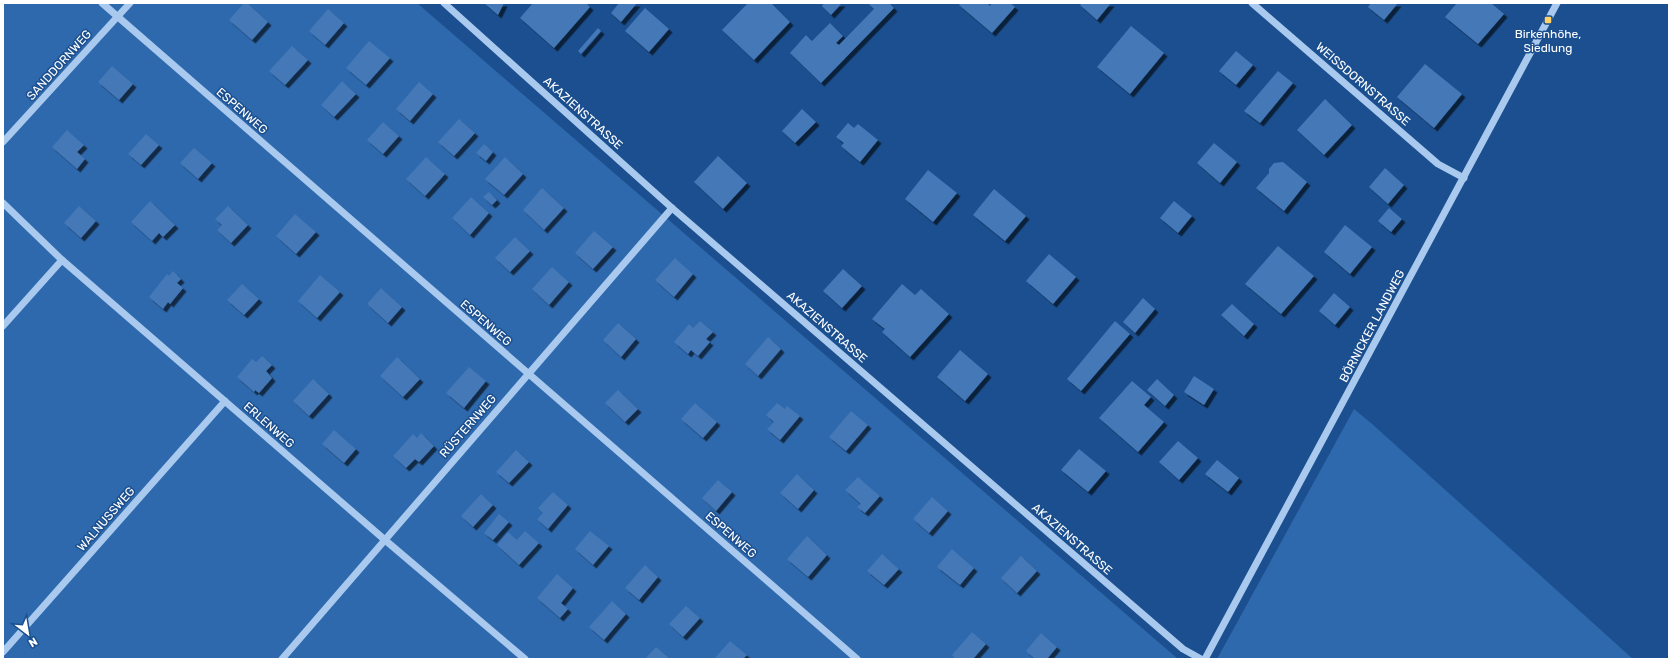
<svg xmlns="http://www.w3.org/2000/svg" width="1672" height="662" font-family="Rubik,sans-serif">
<defs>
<filter id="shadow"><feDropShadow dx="3.5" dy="3.5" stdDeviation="0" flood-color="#0009"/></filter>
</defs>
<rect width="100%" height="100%" fill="#1b4f8f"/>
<!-- green -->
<g fill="#2e69ad">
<path d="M3,3H417L1178,659H3Z"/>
<path d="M1354,409L1371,423L1633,659H1217Z"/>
</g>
<!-- building -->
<g fill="#4478b7" filter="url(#shadow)">
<path d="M244,3H247L268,22L252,40L229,20Z"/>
<path d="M484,3H504L498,15Z"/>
<path d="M533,3H586L590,7L554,48L520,18Z"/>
<path d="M619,3H637L621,22L611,13Z"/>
<path d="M748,3H771L790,22L754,60L722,30Z"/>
<path d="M824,3H842L831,15L822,6Z"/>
<path d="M868,3H889L894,8L821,83L790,53L806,35L812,41L830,23L843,36L836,43L839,45L874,9Z"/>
<path d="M961,3H987L990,6L992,3H1010L1015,7L992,33L959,5Z"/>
<path d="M1082,3H1111L1097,20L1080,5Z"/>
<path d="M1371,3H1398L1384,20L1368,7Z"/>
<path d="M1457,3H1491L1504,14L1478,44L1445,17Z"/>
<path d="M645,8L669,29L649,52L625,31Z"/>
<path d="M328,9L344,23L325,45L309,31Z"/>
<path d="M1131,26L1164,53L1130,94L1097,67Z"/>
<path d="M598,28L601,31L581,54L578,51Z"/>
<path d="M369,41L390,58L366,85L346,68Z"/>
<path d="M292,46L308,60L285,85L269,71Z"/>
<path d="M1236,51L1253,65L1236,85L1219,71Z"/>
<path d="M1425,64L1462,94L1434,128L1397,97Z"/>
<path d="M112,66L133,84L119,100L98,82Z"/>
<path d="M1278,71L1293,83L1260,123L1244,111Z"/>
<path d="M342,81L356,94L334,117L321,105Z"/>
<path d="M419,82L433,94L410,121L396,109Z"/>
<path d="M1325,99L1352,125L1324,155L1297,130Z"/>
<path d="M802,109L816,122L795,143L782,131Z"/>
<path d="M459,119L475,133L454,156L438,142Z"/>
<path d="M383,122L399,136L383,154L367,140Z"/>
<path d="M848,123L854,128L858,124L878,140L860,162L841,146L844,143L836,137Z"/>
<path d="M67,130L84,145L77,152L85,159L77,169L52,147Z"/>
<path d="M146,134L159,145L141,165L128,154Z"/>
<path d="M1214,143L1237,162L1220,183L1197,163Z"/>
<path d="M484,144L493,152L486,161L476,153Z"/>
<path d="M194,148L212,163L198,179L180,163Z"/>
<path d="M718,156L747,183L723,209L694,182Z"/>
<path d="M426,157L445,174L425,196L406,179Z"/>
<path d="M505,157L523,174L504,195L485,179Z"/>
<path d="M1283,162L1307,182L1284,211L1256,188L1269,173V169L1274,163Z"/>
<path d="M1385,168L1404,185L1388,204L1369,187Z"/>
<path d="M928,170L957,193L933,222L905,199Z"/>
<path d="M542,188L564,208L544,230L523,210Z"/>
<path d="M994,189L1026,216L1005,241L973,215Z"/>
<path d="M489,192L497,200L492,205L483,197Z"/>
<path d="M471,197L489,213L470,235L452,218Z"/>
<path d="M150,201L175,225L163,237L159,233L152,241L131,222Z"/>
<path d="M1174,201L1192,216L1178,233L1160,218Z"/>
<path d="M79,206L96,221L81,238L64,223Z"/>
<path d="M228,206L248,225L231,243L217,230L222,225L215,219Z"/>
<path d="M1389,208L1402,219L1391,232L1378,221Z"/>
<path d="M295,214L316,232L296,254L276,236Z"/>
<path d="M1345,225L1372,247L1350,274L1324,252Z"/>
<path d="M594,231L613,247L593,269L575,253Z"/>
<path d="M515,237L530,251L510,272L495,258Z"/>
<path d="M1278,246L1314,276L1281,314L1245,284Z"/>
<path d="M1049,254L1076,277L1053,304L1026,281Z"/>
<path d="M675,258L693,274L674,297L655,280Z"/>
<path d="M552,267L569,282L549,305L532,289Z"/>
<path d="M843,269L862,286L842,308L823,291Z"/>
<path d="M173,271L181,279L177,283L183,288L170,304L168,302L163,309L149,297L167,274L169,276Z"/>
<path d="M320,275L340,292L317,318L298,301Z"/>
<path d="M242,284L259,299L244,315L227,300Z"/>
<path d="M902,284L915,295L921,289L949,314L910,357L882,332L885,329L872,319Z"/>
<path d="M381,288L402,307L388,323L367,304Z"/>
<path d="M1334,293L1350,307L1335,325L1319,311Z"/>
<path d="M1143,298L1155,309L1135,333L1123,322Z"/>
<path d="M1232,304L1254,324L1244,336L1221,315Z"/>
<path d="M700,321L713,332L706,339L710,342L698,356L691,350L688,354L674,342L689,324L693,328Z"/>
<path d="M1115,321L1130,334L1081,391L1067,379Z"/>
<path d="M618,323L636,339L621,357L603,340Z"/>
<path d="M768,337L781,349L758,376L745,364Z"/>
<path d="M960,350L988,374L965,401L937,377Z"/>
<path d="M262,356L272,365L266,371L272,378L259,393L255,390L254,392L237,377L252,359L256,362Z"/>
<path d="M397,357L420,379L403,397L380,376Z"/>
<path d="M469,367L486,381L464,408L446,393Z"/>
<path d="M1194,376L1214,389L1204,405L1184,392Z"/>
<path d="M313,379L329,394L309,416L293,401Z"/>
<path d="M1157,379L1174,395L1165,406L1147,390Z"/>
<path d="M1132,381L1151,397L1144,405L1164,422L1138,452L1099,418Z"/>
<path d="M618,390L638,409L625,422L605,403Z"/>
<path d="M695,403L717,422L703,438L681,419Z"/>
<path d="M777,403L785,409L787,406L800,416L780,440L767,429L774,422L766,415Z"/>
<path d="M851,411L868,425L846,451L829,437Z"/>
<path d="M334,430L356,449L344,463L322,444Z"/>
<path d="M421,433L434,446L419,462L415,459L406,468L393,456L413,434L417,438Z"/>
<path d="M1178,441L1198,458L1179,480L1159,462Z"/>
<path d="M1079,449L1106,471L1088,492L1061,470Z"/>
<path d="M516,450L529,462L509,483L496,472Z"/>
<path d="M1217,460L1239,478L1228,492L1205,474Z"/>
<path d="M797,474L814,490L798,509L780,493Z"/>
<path d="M858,477L880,496L865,513L857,507L861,504L845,490Z"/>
<path d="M718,480L732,492L716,511L702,498Z"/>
<path d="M553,492L568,505L548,529L537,519L543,513L538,508Z"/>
<path d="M481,494L493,505L473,527L461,516Z"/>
<path d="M932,497L948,511L929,533L913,519Z"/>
<path d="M499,514L509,522L493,540L484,533Z"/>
<path d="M525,531L539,543L519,565L497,545L508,532L517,540Z"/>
<path d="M590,531L609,546L593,565L575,549Z"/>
<path d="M807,536L827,555L808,577L787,559Z"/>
<path d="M952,549L974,568L960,585L937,567Z"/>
<path d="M882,554L899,569L884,585L867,571Z"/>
<path d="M1021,556L1037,571L1017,593L1001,578Z"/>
<path d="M645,565L658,577L639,600L625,588Z"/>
<path d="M557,574L573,588L561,603L568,609L560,618L537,598Z"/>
<path d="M612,601L626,614L604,640L589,627Z"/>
<path d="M686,606L700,618L683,637L669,624Z"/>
<path d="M972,632L986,644L973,659H956L952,655Z"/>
<path d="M1041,633L1057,647L1047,659H1035L1026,651Z"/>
<path d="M730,641L747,655L743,659H714Z"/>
<path d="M656,647L669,658L668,659H645Z"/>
</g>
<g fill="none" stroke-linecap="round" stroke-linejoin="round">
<!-- minor -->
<g stroke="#a9c9ee" stroke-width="7">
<path d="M102,3L857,659"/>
<path d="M444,3L672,208L1183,649L1201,659"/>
<path d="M1252,3L1438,164L1464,178"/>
<path d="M3,142L130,3"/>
<path d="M3,203L62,260L385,540L525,659"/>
<path d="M3,326L62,260"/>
<path d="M3,652L225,401"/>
<path d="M282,659L672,208"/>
<path d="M1205,659L1557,3"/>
</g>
</g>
<!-- markers -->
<rect fill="#ffd166" stroke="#1b4f8f" stroke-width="1.5" x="1544" y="16" width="8" height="8" rx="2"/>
<g text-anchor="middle" stroke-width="3" stroke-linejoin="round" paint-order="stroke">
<!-- poi labels -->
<g font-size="12" fill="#fff" stroke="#1b4f8f">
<text x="1548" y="38">Birkenhöhe,<tspan x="1548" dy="14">Siedlung</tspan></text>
</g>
<!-- street labels -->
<g font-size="12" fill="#fff" stroke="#1b4f8f">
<text transform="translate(59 65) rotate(-48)" y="4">SANDDORNWEG</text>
<text transform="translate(1363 84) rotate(41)" y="4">WEISSDORNSTRASSE</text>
<text transform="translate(242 111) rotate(41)" y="4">ESPENWEG</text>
<text transform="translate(583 113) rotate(42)" y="4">AKAZIENSTRASSE</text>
<text transform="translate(486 323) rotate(41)" y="4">ESPENWEG</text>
<text transform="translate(1372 326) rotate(-62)" y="4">BÖRNICKER LANDWEG</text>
<text transform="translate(827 327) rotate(41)" y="4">AKAZIENSTRASSE</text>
<text transform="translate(269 425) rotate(41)" y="4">ERLENWEG</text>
<text transform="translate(468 426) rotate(-49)" y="4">RÜSTERNWEG</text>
<text transform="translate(106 519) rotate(-49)" y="4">WALNUSSWEG</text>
<text transform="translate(731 535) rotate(41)" y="4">ESPENWEG</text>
<text transform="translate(1072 539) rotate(41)" y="4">AKAZIENSTRASSE</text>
</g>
</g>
<!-- border -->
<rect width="1672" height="662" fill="none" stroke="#ffffff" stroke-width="8"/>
<!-- north arrow -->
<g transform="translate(28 634) rotate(149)" stroke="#1b4f8f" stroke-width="3" paint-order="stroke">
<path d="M0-3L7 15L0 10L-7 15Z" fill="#ffffff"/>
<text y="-6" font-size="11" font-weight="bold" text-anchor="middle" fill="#ffffff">N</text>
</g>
</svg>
